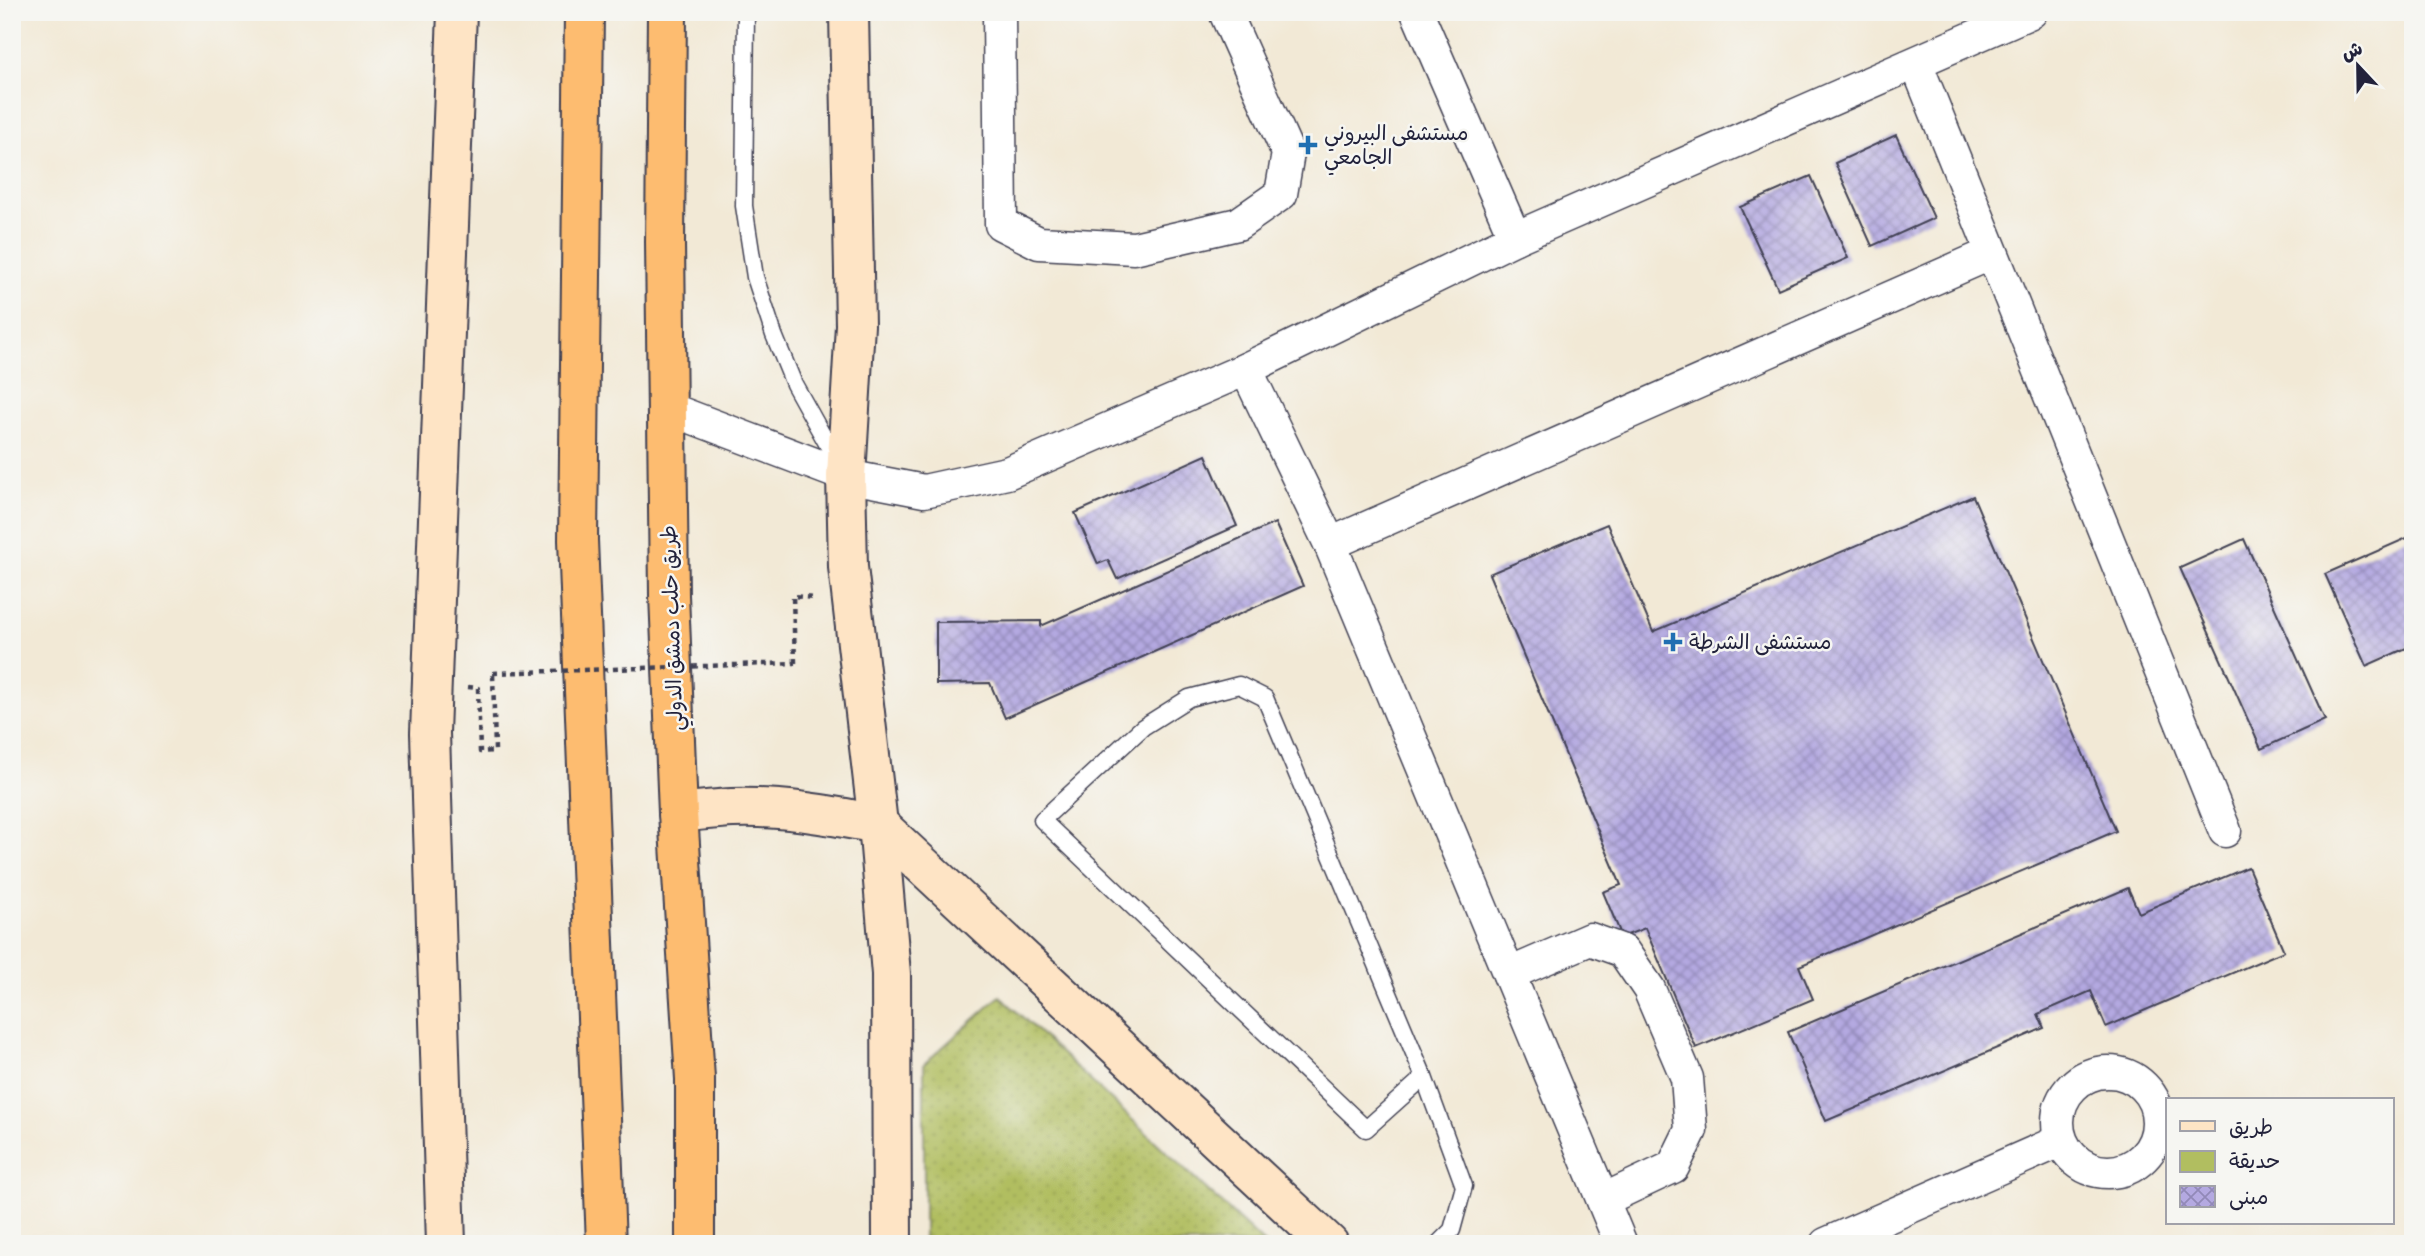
<svg xmlns="http://www.w3.org/2000/svg" width="2425" height="1256" font-family="'Gochi Hand','Playpen Sans Arabic',sans-serif">
<defs>
<pattern id="green-dots" width="8" height="8" patternUnits="userSpaceOnUse" patternTransform="scale(1.75)"><rect width="8" height="8" fill="#b1be60"/><path d="M2 2h.1M6 6h.1" fill="none" stroke="#98a354" stroke-width="1.8" stroke-linecap="round"/></pattern>
<pattern id="building-cross-hatch" width="8" height="8" patternUnits="userSpaceOnUse" patternTransform="scale(1.75)"><rect width="8" height="8" fill="#b4a9e1"/><path d="M0 0l8 8M0 8l8-8" fill="none" stroke="#9289b8"/></pattern>
</defs>
<rect width="100%" height="100%" fill="#f6f6f2"/>
<filter id="ink" filterUnits="userSpaceOnUse"><feTurbulence type="fractalNoise" baseFrequency=".0143" numOctaves="2"/><feDisplacementMap in="SourceGraphic" scale="14" xChannelSelector="R" yChannelSelector="G"/><feConvolveMatrix kernelMatrix="1 2 1 2 8 2 1 2 1" color-interpolation-filters="sRGB"/></filter>
<filter id="wash" filterUnits="userSpaceOnUse"><feTurbulence type="fractalNoise" baseFrequency=".00686" numOctaves="4" result="noise"/><feDisplacementMap in="SourceGraphic" scale="28" xChannelSelector="R" yChannelSelector="G"/><feGaussianBlur stdDeviation="1.57" result="paint"/><feColorMatrix in="noise" values="0 0 0 0 0 0 0 0 0 0 0 0 0 0 0 0 0 1.4 0 .05"/><feComposite in="paint" operator="in"/></filter>
<g filter="url(#wash)">
<rect width="100%" height="100%" fill="#f2e9d6"/>
<!-- green -->
<path fill="url(#green-dots)" stroke="#6a704e" stroke-width="2" d="M1000,996L1265,1244H924V1064Z"/>
<g id="blocks">
<!-- building -->
<g fill="url(#building-cross-hatch)">
<path d="M1896,135L1934,218L1872,246L1835,163Z"/>
<path d="M1811,176L1848,258L1778,289L1740,207Z"/>
<path d="M1206,455L1237,526L1117,579L1108,560L1098,564L1075,513Z"/>
<path d="M1973,496L2116,831L1799,966L1813,999L1696,1048L1645,928L1622,937L1603,892L1621,885L1489,574L1607,524L1653,632Z"/>
<path d="M1275,523L1303,586L1005,718L990,683L936,684V622L1041,621V626Z"/>
<path d="M2409,537L2413,546V645L2366,666L2325,574Z"/>
<path d="M2244,539L2325,720L2261,749L2180,568Z"/>
<path d="M2248,867L2284,951L2106,1027L2091,991L2038,1014L2044,1028L1826,1121L1788,1032L2128,888L2139,913Z"/>
</g>
</g>
</g>
<g filter="url(#ink)">
<use href="#blocks" fill-opacity="0" stroke="#414052" stroke-width="2"/>
<g fill="none" stroke-linecap="round" stroke-linejoin="round">
<defs>
<g id="lane">
<path d="M746,12L744,206L755,277L774,335L794,384L839,465"/>
<path d="M1424,1077L1366,1129L1042,820L1143,727L1189,698L1239,685L1265,698L1424,1077L1464,1186L1452,1230L1438,1244"/>
</g>
<g id="street">
<path d="M999,12L1001,224L1039,243L1134,248L1238,224L1281,194L1288,153L1225,12"/>
<path d="M1417,12L1515,238"/>
<path d="M1916,63L2225,831"/>
<path d="M1246,369L1330,544L1621,1244"/>
<path d="M667,408L846,476L924,491L1007,473L1246,369L1515,238L2031,12"/>
<path d="M1330,544L1992,253"/>
<path d="M1509,974L1590,939L1623,951L1649,989L1687,1078L1691,1130L1673,1167L1603,1200"/>
<circle cx="2108" cy="1122" r="50"/>
<path d="M1826,1244L2060,1141"/>
</g>
<g id="secondary">
<path d="M849,12L855,325L846,476L848,567L878,824L891,974L892,1244"/>
<path d="M678,813C696,811 714,809 732,808C781,806 830,815 878,824L1329,1244"/>
<path d="M446,1244L430,733L457,12"/>
</g>
<g id="highway">
<path d="M584,12L578,540L606,1244"/>
<path d="M667,12L665,242L669,595L678,813L695,1079V1244"/>
</g>
</defs>
<!-- lane casing -->
<use href="#lane" stroke="#414052" stroke-width="19"/>
<!-- street casing -->
<use href="#street" stroke="#414052" stroke-width="35"/>
<!-- secondary casing -->
<use href="#secondary" stroke="#414052" stroke-width="42"/>
<!-- highway casing -->
<use href="#highway" stroke="#414052" stroke-width="42"/>
<!-- path -->
<g stroke="#414052" stroke-width="4.5" stroke-dasharray="5 5" stroke-linecap="butt">
<path d="M795,663L793,596L813,598"/>
<path d="M468,687L478,688L480,752L495,751L493,673"/>
</g>
<!-- lane -->
<use href="#lane" stroke="#fff" stroke-width="16"/>
<!-- street -->
<use href="#street" stroke="#fff" stroke-width="32"/>
<!-- secondary -->
<use href="#secondary" stroke="#fee4c5" stroke-width="38"/>
<!-- highway -->
<use href="#highway" stroke="#fdbc6f" stroke-width="38"/>
<!-- path-bridge -->
<path stroke="#414052" stroke-width="4.5" stroke-dasharray="5 5" stroke-linecap="butt" d="M493,673L795,663"/>
</g>
</g>
<!-- markers -->
<g fill="#1f6fb2" stroke="#f6f6f2" stroke-width="2.5">
<path d="M1304.5 134.5h7v7h7v7h-7v7h-7v-7h-7v-7h7z"/>
<path d="M1669.5 631.5h7v7h7v7h-7v7h-7v-7h-7v-7h7z"/>
</g>
<g text-anchor="middle" stroke-width="5" stroke-linejoin="round" paint-order="stroke">
<!-- poi labels -->
<g font-size="21" fill="#22223b" stroke="#f6f6f2" text-anchor="start">
<text x="1324" y="140">مستشفى البيروني<tspan x="1324" dy="24">الجامعي</tspan></text>
<text x="1689" y="649">مستشفى الشرطة</text>
</g>
<!-- street labels -->
<g font-size="21" fill="#22223b" stroke="#f6f6f2">
<text transform="translate(672 628) rotate(-92)" y="7">طريق حلب دمشق الدولي</text>
</g>
</g>
<!-- margin -->
<rect width="2425" height="1256" fill="none" stroke="#f6f6f2" stroke-width="42"/>
<!-- legend -->
<rect x="2166" y="1098" width="228" height="126" fill="#f6f6f2" stroke="#a1a1a9" stroke-width="2"/>
<rect x="2180" y="1121" width="35" height="10" fill="#fee4c5" stroke="#a1a1a9" stroke-width="2"/>
<text x="2229" y="1134" font-size="21" fill="#22223b">طريق</text>
<rect x="2180" y="1151" width="35" height="21" fill="#b1be60" stroke="#a1a1a9" stroke-width="2"/>
<text x="2229" y="1168" font-size="21" fill="#22223b">حديقة</text>
<rect x="2180" y="1186" width="35" height="21" fill="url(#building-cross-hatch)" stroke="#a1a1a9" stroke-width="2"/>
<text x="2229" y="1204" font-size="21" fill="#22223b">مبنى</text>
<!-- north arrow -->
<g transform="translate(2358 66) rotate(338)" stroke="#f6f6f2" stroke-width="5" paint-order="stroke">
<path d="M0-5L12 26L0 18L-12 26Z" fill="#22223b"/>
<text y="-10" font-size="19" font-weight="bold" text-anchor="middle" fill="#22223b">ش</text>
</g>
</svg>
